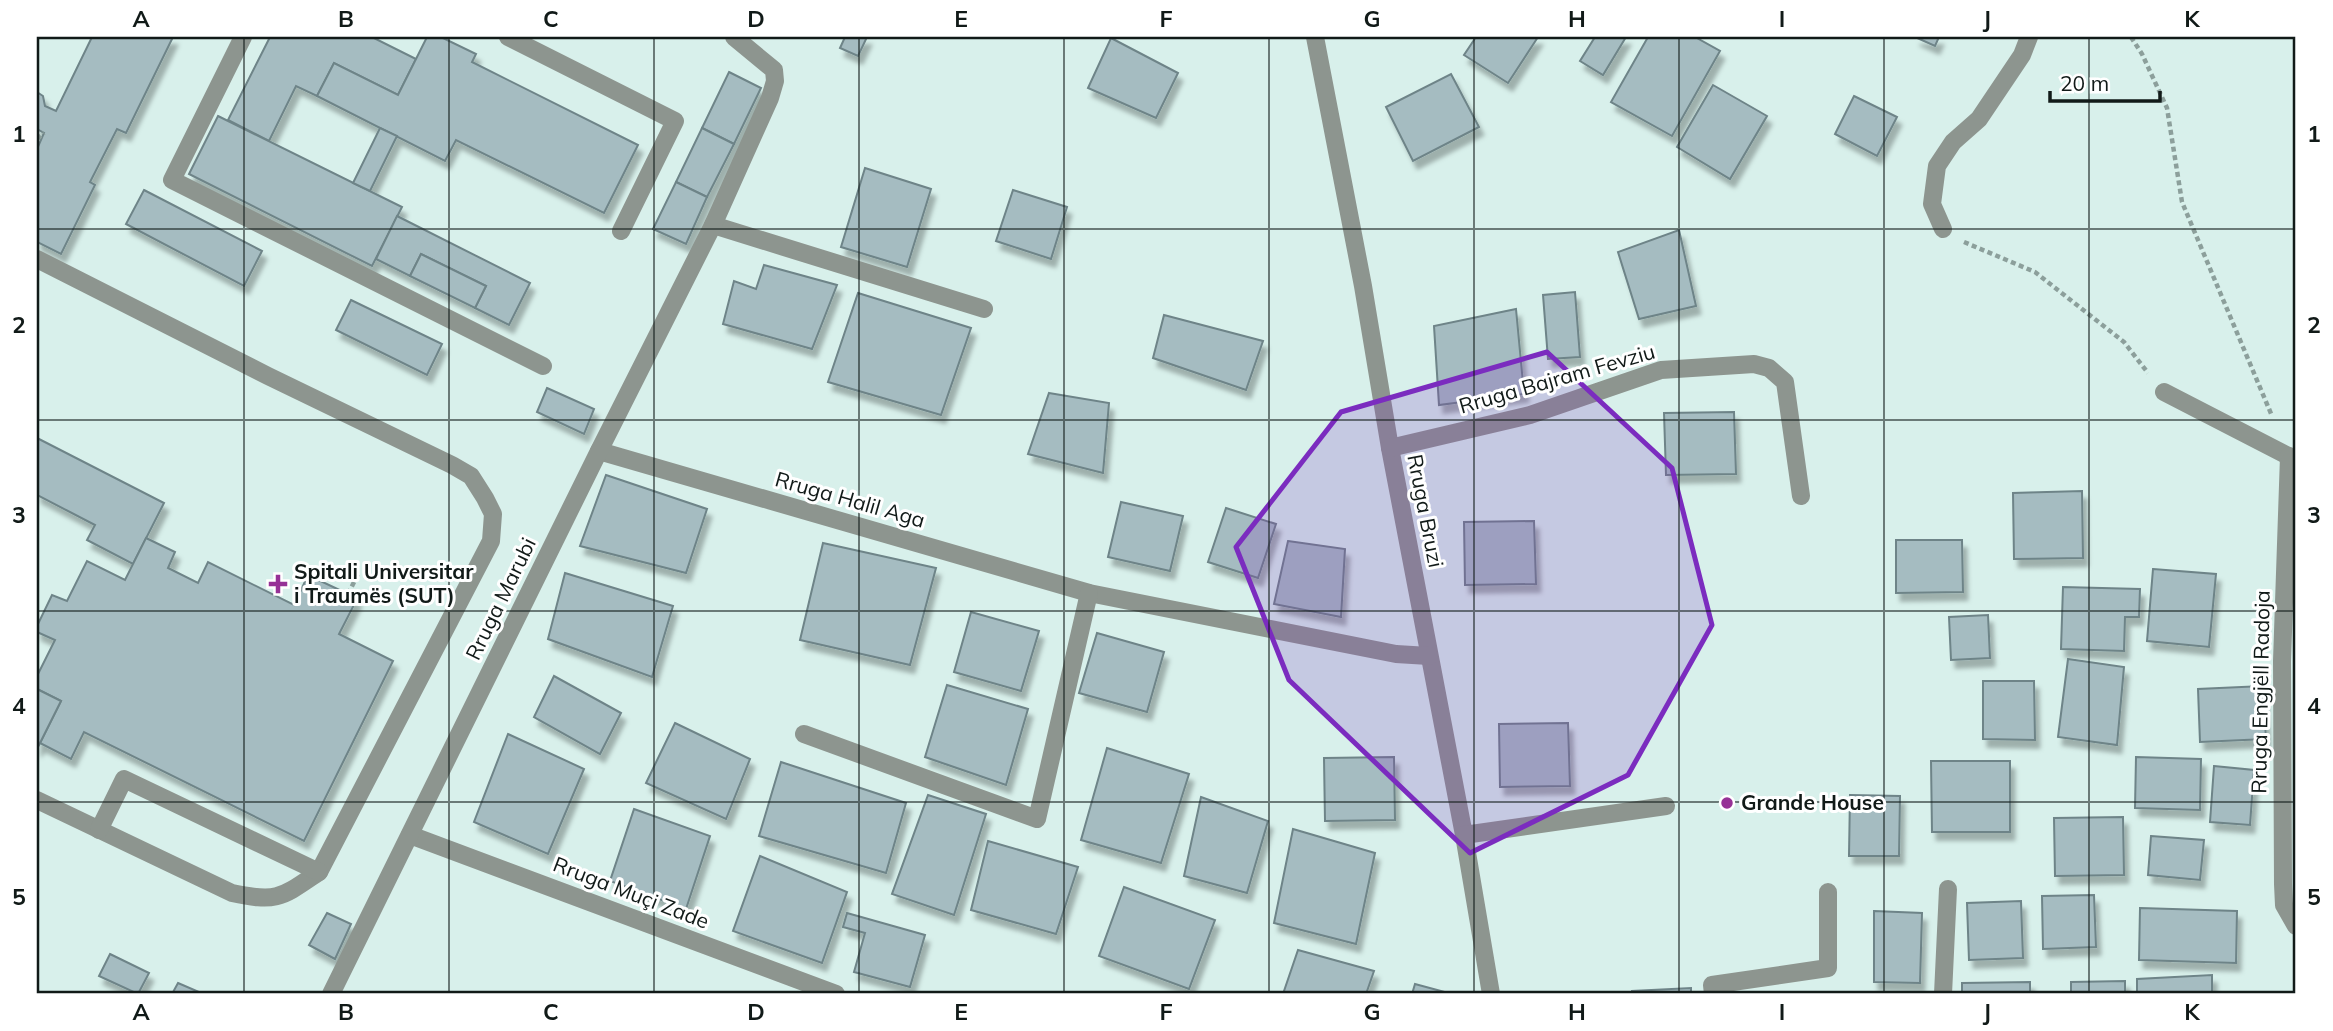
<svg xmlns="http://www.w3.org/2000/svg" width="2333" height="1031" font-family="Mulish,sans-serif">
<defs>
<filter id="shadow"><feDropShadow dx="4.5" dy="8" stdDeviation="2" flood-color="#0004"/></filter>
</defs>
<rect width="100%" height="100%" fill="#d8f0eb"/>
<!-- building -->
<g fill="#a5bcc1" stroke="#6e8488" stroke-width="2" filter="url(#shadow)">
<path d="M92,37H173L126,133L117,129L90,182L95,185L61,254L37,242V149L44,133L37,129V92L43,96L45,106L56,111Z"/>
<path d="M270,37H372L416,59L398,95L334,63L317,96L296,86L269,141L228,120Z"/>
<path d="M427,37H441L476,54L472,62L638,145L604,213L456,140L445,161L317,96L334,63L398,95Z"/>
<path d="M845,37H867L858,56L840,48Z"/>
<path d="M1476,37H1538L1508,83L1464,55Z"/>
<path d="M1595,37H1626L1603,75L1580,61Z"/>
<path d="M1648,37H1695L1720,51L1672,136L1611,102Z"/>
<path d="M1915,37H1939L1935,46Z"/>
<path d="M1111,38L1178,73L1156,118L1088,88Z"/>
<path d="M729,72L761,88L734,144L702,128Z"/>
<path d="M1451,74L1479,127L1413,161L1386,107Z"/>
<path d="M1713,85L1767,116L1730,179L1677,147Z"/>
<path d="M1854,96L1897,117L1877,156L1835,134Z"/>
<path d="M218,116L402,207L372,266L189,174Z"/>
<path d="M380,128L397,136L370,191L353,183Z"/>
<path d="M702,128L734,144L707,197L676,182Z"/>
<path d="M865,168L931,189L907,267L841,247Z"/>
<path d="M676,182L707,197L686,244L653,229Z"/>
<path d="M144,190L262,251L244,286L126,224Z"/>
<path d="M1013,190L1067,207L1051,259L996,241Z"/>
<path d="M397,216L530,283L509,325L475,308L486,286L421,254L410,276L376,259Z"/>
<path d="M1679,230L1696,306L1639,319L1618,252Z"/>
<path d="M421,254L486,286L475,308L410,276Z"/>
<path d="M764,265L837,285L812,349L723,324L734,281L756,289Z"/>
<path d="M1575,292L1580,357L1548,359L1543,295Z"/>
<path d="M858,293L971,328L941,415L828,382Z"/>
<path d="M351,300L442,344L427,375L336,330Z"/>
<path d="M1516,309L1524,394L1439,405L1434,326Z"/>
<path d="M1164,315L1263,341L1246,390L1153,358Z"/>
<path d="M547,388L594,409L584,434L537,412Z"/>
<path d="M1049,393L1109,403L1103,473L1028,454Z"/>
<path d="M1734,412L1736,474L1666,475L1664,413Z"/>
<path d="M37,438L164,503L133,564L87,540L95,525L37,495Z"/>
<path d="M606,475L707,509L686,573L580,546Z"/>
<path d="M2082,491L2083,558L2014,559L2013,493Z"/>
<path d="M1121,502L1183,516L1170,571L1108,557Z"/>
<path d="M1226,508L1276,524L1258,578L1208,562Z"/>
<path d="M1534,521L1536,584L1465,585L1464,522Z"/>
<path d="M146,538L175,552L168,568L198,583L208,562L294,605L308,575L348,594L357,599L339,634L393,661L304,841L84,732L71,759L40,743L61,701L37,689V676L55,640L37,632V626L52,595L67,601L87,561L125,580Z"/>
<path d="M1896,540H1962L1963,592L1896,593Z"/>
<path d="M1288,541L1345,549L1341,617L1274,604Z"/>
<path d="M823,543L936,568L910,665L800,640Z"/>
<path d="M2153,569L2216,574L2209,647L2147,641Z"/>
<path d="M565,573L673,606L652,677L548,639Z"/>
<path d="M2063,587L2140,589L2139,617H2125L2124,651L2061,649Z"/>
<path d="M971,612L1039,631L1021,691L954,672Z"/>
<path d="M1988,615L1990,658L1951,660L1949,617Z"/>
<path d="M1097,633L1164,652L1147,712L1079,693Z"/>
<path d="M2068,659L2124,667L2117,745L2058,737Z"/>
<path d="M554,676L621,713L600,754L534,717Z"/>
<path d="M1983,681H2034L2035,740L1983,739Z"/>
<path d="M947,685L1028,709L1006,785L925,757Z"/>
<path d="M2263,686L2266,739L2200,742L2198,689Z"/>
<path d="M37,689L61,701L37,749Z"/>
<path d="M675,723L750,759L726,819L646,783Z"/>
<path d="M1568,723L1570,786L1500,787L1499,724Z"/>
<path d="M508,734L584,769L548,854L474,822Z"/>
<path d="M1107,748L1189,774L1161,863L1081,840Z"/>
<path d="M1394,757L1395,820L1325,821L1324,758Z"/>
<path d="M2136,757L2201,759L2200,810L2135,808Z"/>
<path d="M1931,761H2010V832H1932Z"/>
<path d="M781,762L906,803L886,873L759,836Z"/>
<path d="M2214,766L2254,770L2250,825L2210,822Z"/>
<path d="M928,795L986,814L954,915L892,894Z"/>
<path d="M1850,795L1900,796L1899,856H1849Z"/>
<path d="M1201,797L1268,821L1247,893L1184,876Z"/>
<path d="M634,809L710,836L686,909L610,881Z"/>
<path d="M2123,817L2124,875L2055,876L2054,818Z"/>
<path d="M1293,829L1375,853L1356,944L1274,923Z"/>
<path d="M2151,836L2204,840L2200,880L2148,875Z"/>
<path d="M988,841L1078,867L1056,934L971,910Z"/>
<path d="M760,856L847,892L822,963L733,931Z"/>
<path d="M1124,887L1215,920L1189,989L1099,956Z"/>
<path d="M2094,895L2096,947L2043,949L2042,896Z"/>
<path d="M2021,901L2023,958L1969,960L1967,903Z"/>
<path d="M2140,908L2237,911L2236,963L2139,960Z"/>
<path d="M1874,911L1922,913L1920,983L1874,982Z"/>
<path d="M327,913L351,924L335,959L309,945Z"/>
<path d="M847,913L925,935L910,987L854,972L865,933L843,927Z"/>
<path d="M1298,950L1374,971L1366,994H1283Z"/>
<path d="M110,954L149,973L138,994L99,976Z"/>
<path d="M2212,975V994H2137V979Z"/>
<path d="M2125,981V994H2071V982Z"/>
<path d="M2030,982V994H1962V983Z"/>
<path d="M178,983L199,992L198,994H172Z"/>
<path d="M1415,984L1452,994H1412Z"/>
<path d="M1691,988V994H1632V991Z"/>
</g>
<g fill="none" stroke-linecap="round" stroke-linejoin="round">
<!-- path -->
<g stroke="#8c9f9b" stroke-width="4.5" stroke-dasharray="5 3.5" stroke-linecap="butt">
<path d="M2131,37L2142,54L2167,108L2182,202L2272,416"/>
<path d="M37,139L44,133"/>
<path d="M1964,242L2035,272L2124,342L2148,373"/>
<path d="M348,594L359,572"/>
</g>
<!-- minor -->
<g stroke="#8d958f" stroke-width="18">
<path d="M243,37L172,180L543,366"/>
<path d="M508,37L675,121L621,231"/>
<path d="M1315,37L1363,286L1390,448L1464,835L1491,994"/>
<path d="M713,225L984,309"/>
<path d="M1943,229L1932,204L1937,166L1953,142L1979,119L2022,55L2029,37"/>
<path d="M37,259L268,376L452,465L471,476L485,498L493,514L491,541L319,872C282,897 278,903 232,893L37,800"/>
<path d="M2164,392L2296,460"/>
<path d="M1390,448L1530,415L1661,370L1754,364L1769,368L1785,382L1801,496"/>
<path d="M599,451L1089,593L1396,654L1429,656"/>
<path d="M2289,456L2282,661L2283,884L2284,905L2296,926"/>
<path d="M804,734L1037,819L1089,593"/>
<path d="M99,830L124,779L319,872"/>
<path d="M410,835L836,994"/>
<path d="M1464,835L1666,806"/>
<path d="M331,994L599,451L713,225L770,98L775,81L774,70L734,37"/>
<path d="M1713,994L1712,985L1828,968V892"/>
<path d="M1943,994L1948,889"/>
</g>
</g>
<!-- marked area -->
<path fill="#7b2cbf" fill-opacity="0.2" stroke="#7b2cbf" stroke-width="5" stroke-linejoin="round" d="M1547,352L1672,468L1712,625L1628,775L1470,853L1289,680L1236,547L1341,412Z"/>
<!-- grid -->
<path fill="none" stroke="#111a18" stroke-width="2" stroke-opacity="0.55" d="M244,37V994M449,37V994M654,37V994M859,37V994M1064,37V994M1269,37V994M1474,37V994M1679,37V994M1884,37V994M2089,37V994M37,229H2296M37,420H2296M37,611H2296M37,802H2296"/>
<!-- markers -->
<g fill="#963196" stroke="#fff" stroke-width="2.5">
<path d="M274.5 573.5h7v7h7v7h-7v7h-7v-7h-7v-7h7z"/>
<circle cx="1727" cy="803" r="7"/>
</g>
<g text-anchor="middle" stroke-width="6" stroke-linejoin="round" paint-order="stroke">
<!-- street labels -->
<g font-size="21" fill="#111a18" stroke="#fff">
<text transform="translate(1557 379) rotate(-16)" y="7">Rruga Bajram Fevziu</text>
<text transform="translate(850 500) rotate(16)" y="7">Rruga Halil Aga</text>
<text transform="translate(1425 511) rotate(79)" y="7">Rruga Bruzi</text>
<text transform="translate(501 599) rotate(-64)" y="7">Rruga Marubi</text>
<text transform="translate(2261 692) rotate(-89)" y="7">Rruga Engjëll Radoja</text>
<text transform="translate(631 893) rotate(21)" y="7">Rruga Muçi Zade</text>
</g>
<!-- poi labels -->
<g font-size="21" font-weight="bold" fill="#111a18" stroke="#fff" text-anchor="start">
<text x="294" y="579">Spitali Universitar<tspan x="294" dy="24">i Traumës (SUT)</tspan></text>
<text x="1741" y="810">Grande House</text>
</g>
</g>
<!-- border -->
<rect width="2333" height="1031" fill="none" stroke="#ffffff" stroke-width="77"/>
<!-- scale -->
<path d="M2050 91v10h110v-10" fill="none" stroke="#111a18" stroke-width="3.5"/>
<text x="2060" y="91" font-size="21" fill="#111a18" stroke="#ffffff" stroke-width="5" paint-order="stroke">20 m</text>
<rect x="38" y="38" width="2256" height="954" fill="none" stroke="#111a18" stroke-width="2.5"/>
<g font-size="23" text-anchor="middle" font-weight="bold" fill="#111a18">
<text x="141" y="27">A</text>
<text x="346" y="27">B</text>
<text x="551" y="27">C</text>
<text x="756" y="27">D</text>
<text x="961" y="27">E</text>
<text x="1166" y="27">F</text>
<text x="1372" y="27">G</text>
<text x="1577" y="27">H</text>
<text x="1782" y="27">I</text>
<text x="1987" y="27">J</text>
<text x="2192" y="27">K</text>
<text x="19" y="142">1</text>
<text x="2314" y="142">1</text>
<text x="19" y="333">2</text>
<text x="2314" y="333">2</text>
<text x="19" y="523">3</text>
<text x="2314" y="523">3</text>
<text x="19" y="714">4</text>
<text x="2314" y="714">4</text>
<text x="19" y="905">5</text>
<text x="2314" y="905">5</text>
<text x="141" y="1020">A</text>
<text x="346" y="1020">B</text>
<text x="551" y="1020">C</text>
<text x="756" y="1020">D</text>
<text x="961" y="1020">E</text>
<text x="1166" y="1020">F</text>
<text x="1372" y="1020">G</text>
<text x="1577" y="1020">H</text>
<text x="1782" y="1020">I</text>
<text x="1987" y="1020">J</text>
<text x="2192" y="1020">K</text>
</g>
</svg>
